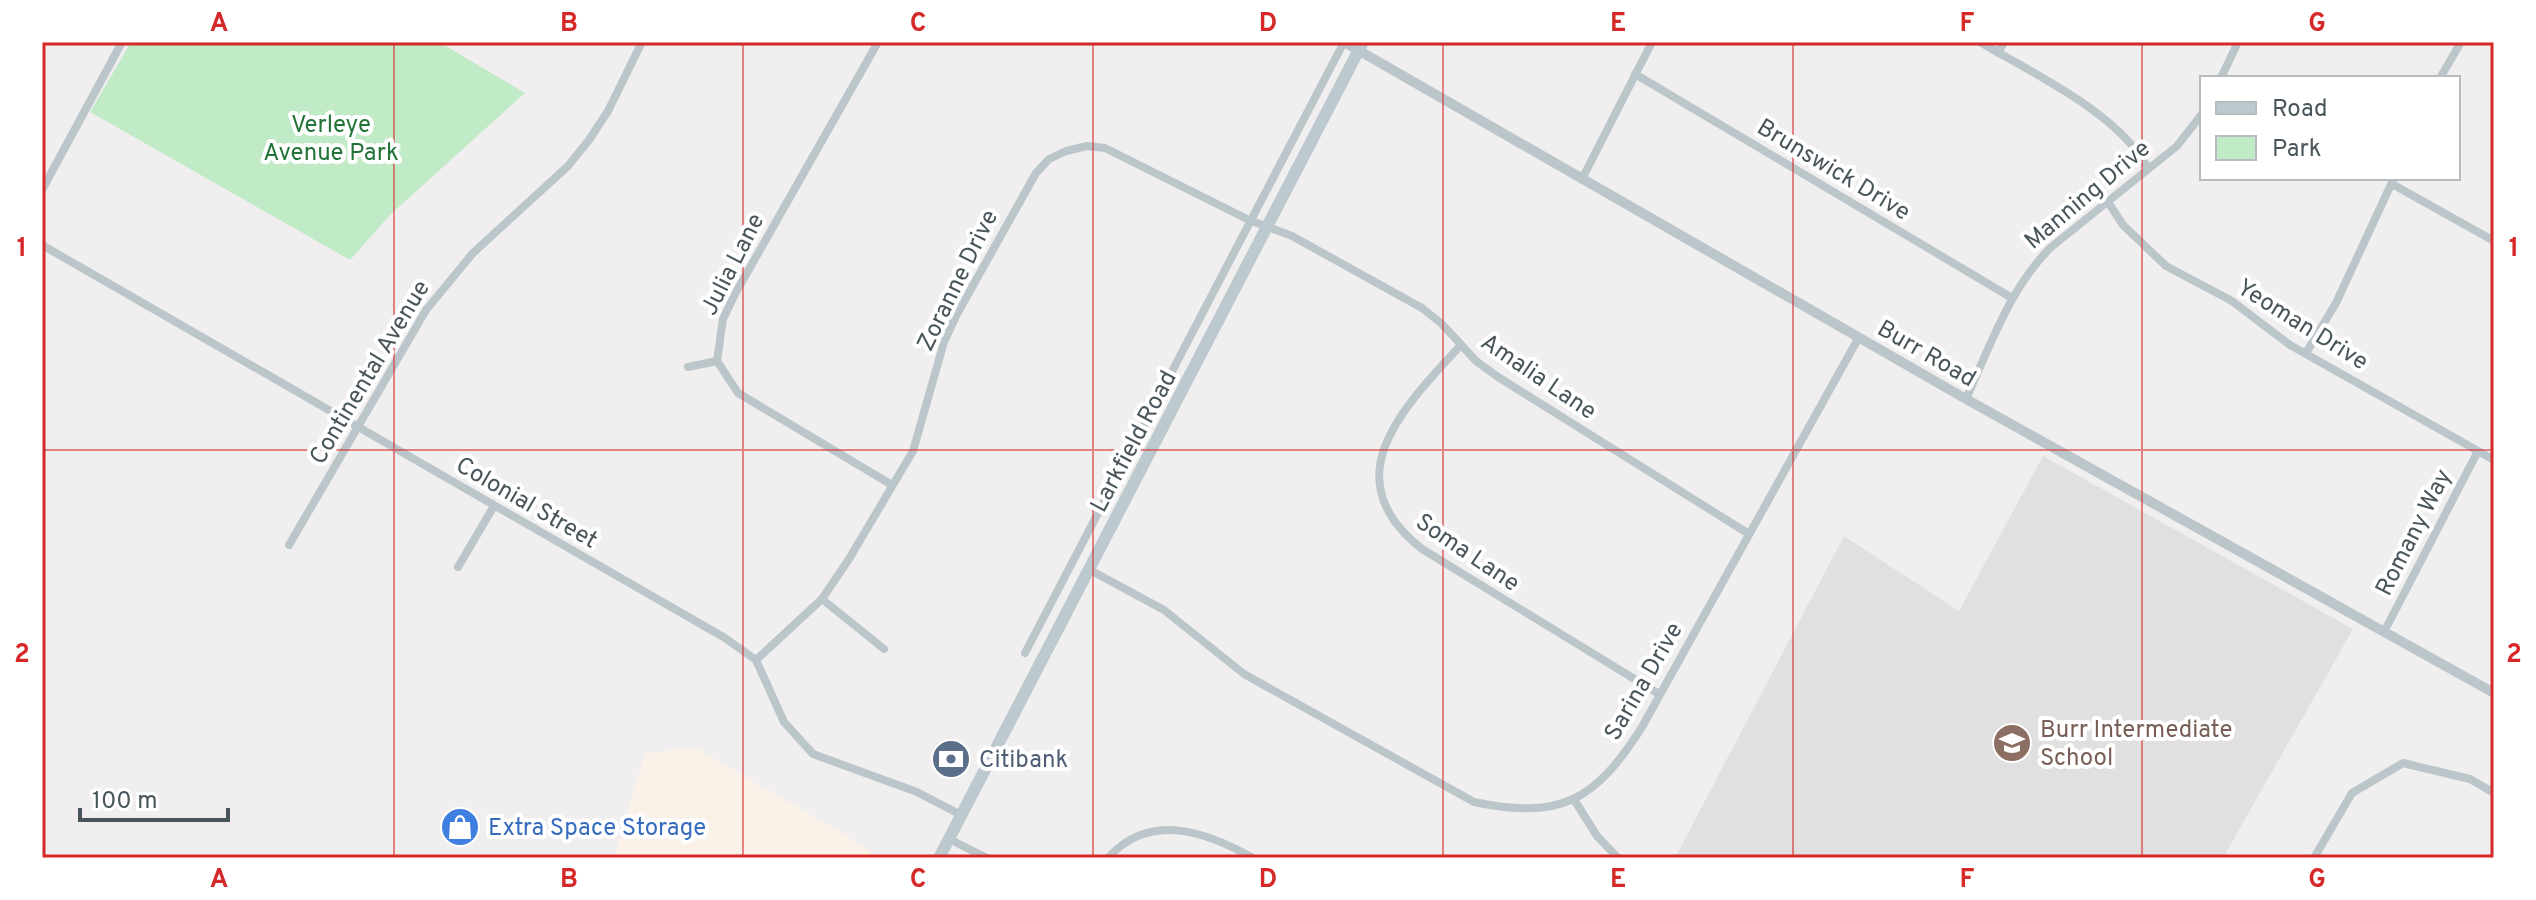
<svg xmlns="http://www.w3.org/2000/svg" width="2536" height="900" font-family="Overpass,sans-serif">
<rect width="100%" height="100%" fill="#f1eeef"/>
<!-- commercial -->
<path fill="#faf1e9" d="M694,747L864,846L877,858H614L645,754Z"/>
<!-- education -->
<path fill="#e1dfe0" d="M2043,456L2353,629L2223,858H1675L1844,536L1959,611Z"/>
<!-- green -->
<path fill="#c1eac7" d="M131,42H439L525,93L391,214L350,260L90,112Z"/>
<g fill="none" stroke-linecap="round" stroke-linejoin="round">
<!-- minor -->
<g stroke="#bbc6ca" stroke-width="8">
<path d="M878,42L735,294L723,319L717,361L738,393L892,485"/>
<path d="M1980,42C2032,73 2121,114 2148,169"/>
<path d="M1998,53L2004,42"/>
<path d="M1635,74L2012,298"/>
<path d="M2221,78L2238,42"/>
<path d="M2440,78L2461,42"/>
<path d="M1583,177L1652,42"/>
<path d="M2392,184L2494,241"/>
<path d="M42,190L122,42"/>
<path d="M2108,202L2123,225L2166,266L2232,301L2290,345L2494,460"/>
<path d="M42,245L725,638L756,660L784,722L813,754L917,792L961,815"/>
<path d="M1460,346C1403,408 1332,478 1422,549L1659,694"/>
<path d="M2306,353L2336,303L2394,178"/>
<path d="M688,367L717,361"/>
<path d="M1966,399C1990,346 2009,290 2050,248L2177,146L2202,114"/>
<path d="M289,545L426,310L473,253L568,166L589,140L608,111L642,42"/>
<path d="M458,567L494,506"/>
<path d="M1090,570L1164,610L1244,674L1474,802C1561,820 1595,801 1642,727L1859,337"/>
<path d="M822,599L884,649"/>
<path d="M2384,632L2478,451"/>
<path d="M1025,653L1344,42"/>
<path d="M756,660L822,599L849,559L913,451L944,342L957,314L1036,173L1049,159L1066,151L1087,146L1105,148L1249,220L1292,236L1422,308L1442,324L1476,361L1498,377L1749,534"/>
<path d="M1575,801L1597,836L1618,858"/>
<path d="M949,839L987,858"/>
<path d="M1108,858C1150,811 1207,832 1253,858"/>
<path d="M2314,858L2352,793L2403,763L2470,779L2494,793"/>
</g>
<!-- tertiary -->
<path stroke="#bbc6ca" stroke-width="10" d="M1344,42L1966,399L2494,693"/>
<!-- secondary -->
<path stroke="#bcc9ce" stroke-width="12" d="M939,858L1363,42"/>
</g>
<!-- grid -->
<path fill="none" stroke="#d62828" stroke-width="2" stroke-opacity="0.55" d="M394,42V858M743,42V858M1093,42V858M1443,42V858M1793,42V858M2142,42V858M42,450H2494"/>
<!-- icons -->
<defs>
<symbol id="school-disc" viewBox="-11 -11 22 22"><circle r="9.5" fill="#8d6e63" stroke="#fff"/><path d="M0-5L7-2L0 1L-7-2ZM-4 1L0 2.5L4 1V4Q0 6-4 4Z" fill="#fff"/></symbol>
<symbol id="bank-disc" viewBox="-11 -11 22 22"><circle r="9.5" fill="#5c6f8a" stroke="#fff"/><path d="M-6-4H6V4H-6ZM0-2.3a2.3 2.3 0 1 0 0 4.6a2.3 2.3 0 1 0 0-4.6Z" fill="#fff"/></symbol>
<symbol id="shop-disc" viewBox="-11 -11 22 22"><circle r="9.5" fill="#3f7fe0" stroke="#fff"/><path d="M-5-2.5h2.3a2.7 3.5 0 0 1 5.4 0H5L5.5 6h-11ZM-1.5-2.5h3a1.5 2.3 0 0 0-3 0Z" fill="#fff"/></symbol>
</defs>
<g fill-rule="evenodd">
<use href="#school-disc" x="1990" y="721" width="44" height="44"/>
<use href="#bank-disc" x="929" y="737" width="44" height="44"/>
<use href="#shop-disc" x="438" y="805" width="44" height="44"/>
</g>
<g text-anchor="middle" stroke-width="8" stroke-linejoin="round" paint-order="stroke">
<!-- park labels -->
<g font-size="24" fill="#217337" stroke="#fff">
<text x="331" y="132">Verleye<tspan x="331" dy="28">Avenue Park</tspan></text>
</g>
<!-- street labels -->
<g font-size="24" fill="#48555a" stroke="#fff">
<text transform="translate(1834 169) rotate(31)" y="8">Brunswick Drive</text>
<text transform="translate(2087 194) rotate(-40)" y="8">Manning Drive</text>
<text transform="translate(732 264) rotate(-63)" y="8">Julia Lane</text>
<text transform="translate(957 280) rotate(-64)" y="8">Zoranne Drive</text>
<text transform="translate(2303 324) rotate(32)" y="8">Yeoman Drive</text>
<text transform="translate(1927 353) rotate(30)" y="8">Burr Road</text>
<text transform="translate(369 372) rotate(-59)" y="8">Continental Avenue</text>
<text transform="translate(1539 376) rotate(34)" y="8">Amalia Lane</text>
<text transform="translate(1133 441) rotate(-62)" y="8">Larkfield Road</text>
<text transform="translate(527 502) rotate(30)" y="8">Colonial Street</text>
<text transform="translate(2413 532) rotate(-63)" y="8">Romany Way</text>
<text transform="translate(1468 552) rotate(34)" y="8">Soma Lane</text>
<text transform="translate(1643 681) rotate(-60)" y="8">Sarina Drive</text>
</g>
<!-- education labels -->
<g font-size="24" fill="#785e54" stroke="#fff" text-anchor="start">
<text x="2040" y="737">Burr Intermediate<tspan x="2040" dy="28">School</tspan></text>
</g>
<!-- service labels -->
<g font-size="24" fill="#4e5e75" stroke="#fff" text-anchor="start">
<text x="979" y="767">Citibank</text>
</g>
<!-- shop labels -->
<g font-size="24" fill="#366cbe" stroke="#fff" text-anchor="start">
<text x="488" y="835">Extra Space Storage</text>
</g>
</g>
<!-- border -->
<rect width="2536" height="900" fill="none" stroke="#ffffff" stroke-width="88"/>
<!-- legend -->
<rect x="2200" y="76" width="260" height="104" fill="#ffffff" stroke="#b6bbbd" stroke-width="2"/>
<rect x="2216" y="102" width="40" height="12" fill="#bcc9ce" stroke="#b6bbbd" stroke-width="2"/>
<text x="2272" y="116" font-size="24" fill="#48555a">Road</text>
<rect x="2216" y="136" width="40" height="24" fill="#c1eac7" stroke="#b6bbbd" stroke-width="2"/>
<text x="2272" y="156" font-size="24" fill="#48555a">Park</text>
<!-- scale -->
<path d="M80 808v12h148v-12" fill="none" stroke="#48555a" stroke-width="4"/>
<text x="92" y="808" font-size="24" fill="#48555a" stroke="#ffffff" stroke-width="6" paint-order="stroke">100 m</text>
<rect x="44" y="44" width="2448" height="812" fill="none" stroke="#d62828" stroke-width="3"/>
<g font-size="26" text-anchor="middle" font-weight="bold" fill="#d62828">
<text x="219" y="31">A</text>
<text x="569" y="31">B</text>
<text x="918" y="31">C</text>
<text x="1268" y="31">D</text>
<text x="1618" y="31">E</text>
<text x="1967" y="31">F</text>
<text x="2317" y="31">G</text>
<text x="22" y="256">1</text>
<text x="2514" y="256">1</text>
<text x="22" y="662">2</text>
<text x="2514" y="662">2</text>
<text x="219" y="887">A</text>
<text x="569" y="887">B</text>
<text x="918" y="887">C</text>
<text x="1268" y="887">D</text>
<text x="1618" y="887">E</text>
<text x="1967" y="887">F</text>
<text x="2317" y="887">G</text>
</g>
</svg>
